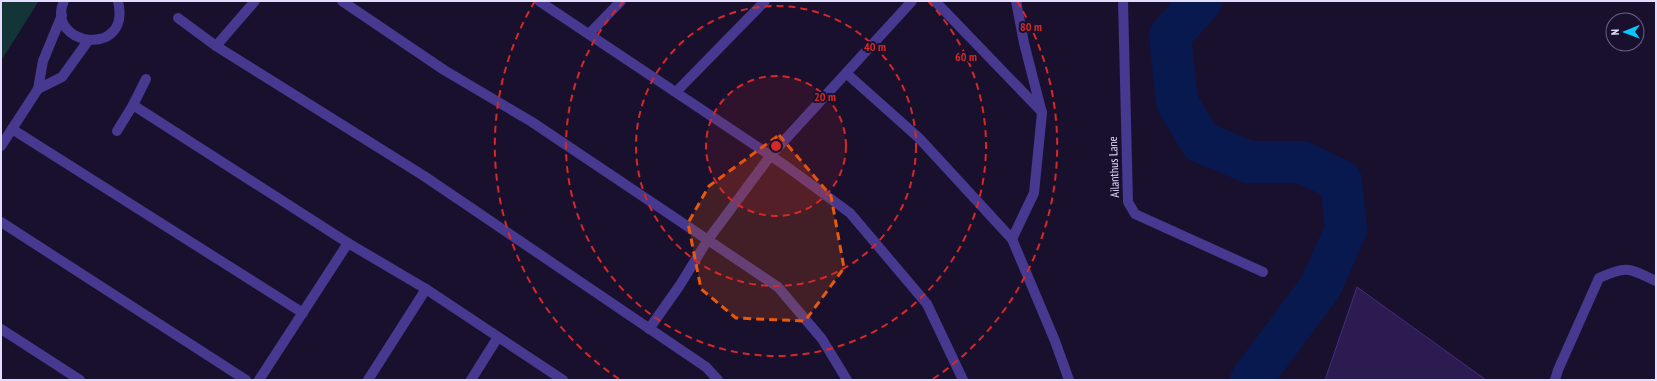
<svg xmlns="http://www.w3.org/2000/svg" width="1657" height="381" font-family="'PT Sans Narrow',sans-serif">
<rect width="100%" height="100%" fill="#19102e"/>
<!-- green -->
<path fill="#133538" d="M1,1L38,2L1,61Z"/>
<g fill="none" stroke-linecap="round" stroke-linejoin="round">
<!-- river -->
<path stroke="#08194f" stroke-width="42" d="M1201,1L1170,36L1177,102L1201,142L1249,162H1302L1341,181L1346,229L1321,286L1251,380"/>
</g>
<!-- building -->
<path fill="#2c1b50" stroke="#462c7d" d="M1357,287L1486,380H1325Z"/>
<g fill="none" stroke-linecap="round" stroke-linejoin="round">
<!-- lane -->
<path stroke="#47398f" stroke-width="10" d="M1555,380L1558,370L1599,278C1627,265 1629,268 1656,281"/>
<!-- street -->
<g stroke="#47398f" stroke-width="10">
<path d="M64,1C44,45 132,60 118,1"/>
<path d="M255,1L216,46L424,176L706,367L718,380"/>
<path d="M342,1L444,70L532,122L778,287L822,339L847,380"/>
<path d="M539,1L786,166L850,213L927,304L963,380"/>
<path d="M935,1L1042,112"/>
<path d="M1123,1L1128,202L1135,214L1263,272"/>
<path d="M62,15L43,61L38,89L62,77L88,41"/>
<path d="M178,18L216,46"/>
<path d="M589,34L621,1"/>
<path d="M846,73L919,138L1012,239L1055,341L1069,380"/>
<path d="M676,92L765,1"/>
<path d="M133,105L146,79"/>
<path d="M12,129L303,313"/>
<path d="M117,131L133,105L348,243L426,289L563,380"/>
<path d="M1,146L38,89"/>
<path d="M1,222L246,380"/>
<path d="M1012,239L1034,193L1042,113L1024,43L1016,1"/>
<path d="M1,329L80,380"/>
<path d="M649,329L680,285L707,241L771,155L912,1"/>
<path d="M259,380L348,243"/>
<path d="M368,380L426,289"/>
<path d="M471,380L498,337"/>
</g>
</g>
<!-- marked area -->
<path fill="#e8590c" fill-opacity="0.2" stroke="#e8590c" stroke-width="3" stroke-dasharray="8 5" stroke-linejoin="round" d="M779,135L831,196L844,268L805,321L736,318L701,289L688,223L709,186Z"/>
<!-- distance rings -->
<circle cx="776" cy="146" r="70" fill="#d62828" fill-opacity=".12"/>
<g fill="none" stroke="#d62828" stroke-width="2" stroke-dasharray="7 5">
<circle cx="776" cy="146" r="70"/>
<circle cx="776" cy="146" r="140"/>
<path d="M928 1A210 210 0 1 1 624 1"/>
<path d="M619 379A281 281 0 0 1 535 1M1017 1A281 281 0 0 1 933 379"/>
</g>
<g text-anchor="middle" stroke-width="4" stroke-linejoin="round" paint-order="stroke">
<!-- street labels -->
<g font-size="12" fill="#e5ddff" stroke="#19102e">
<text transform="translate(1114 167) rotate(-92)" y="4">Ailanthus Lane</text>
</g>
</g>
<circle cx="776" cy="146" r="6" fill="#d62828" stroke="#19102e" stroke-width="2"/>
<g font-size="12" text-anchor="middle" font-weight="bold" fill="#d62828" stroke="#19102e" stroke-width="4" stroke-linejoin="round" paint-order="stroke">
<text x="1031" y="31">80 m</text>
<text x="875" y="51">40 m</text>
<text x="966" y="61">60 m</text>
<text x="825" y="101">20 m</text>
</g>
<!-- border -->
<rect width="1657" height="381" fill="none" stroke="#e5ddff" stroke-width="4"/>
<!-- north arrow -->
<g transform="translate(1625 32) rotate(269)"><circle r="19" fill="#19102e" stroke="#6b6282"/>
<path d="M0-3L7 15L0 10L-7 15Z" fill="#09c8ff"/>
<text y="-6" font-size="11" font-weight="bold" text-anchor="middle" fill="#e5ddff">N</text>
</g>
</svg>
